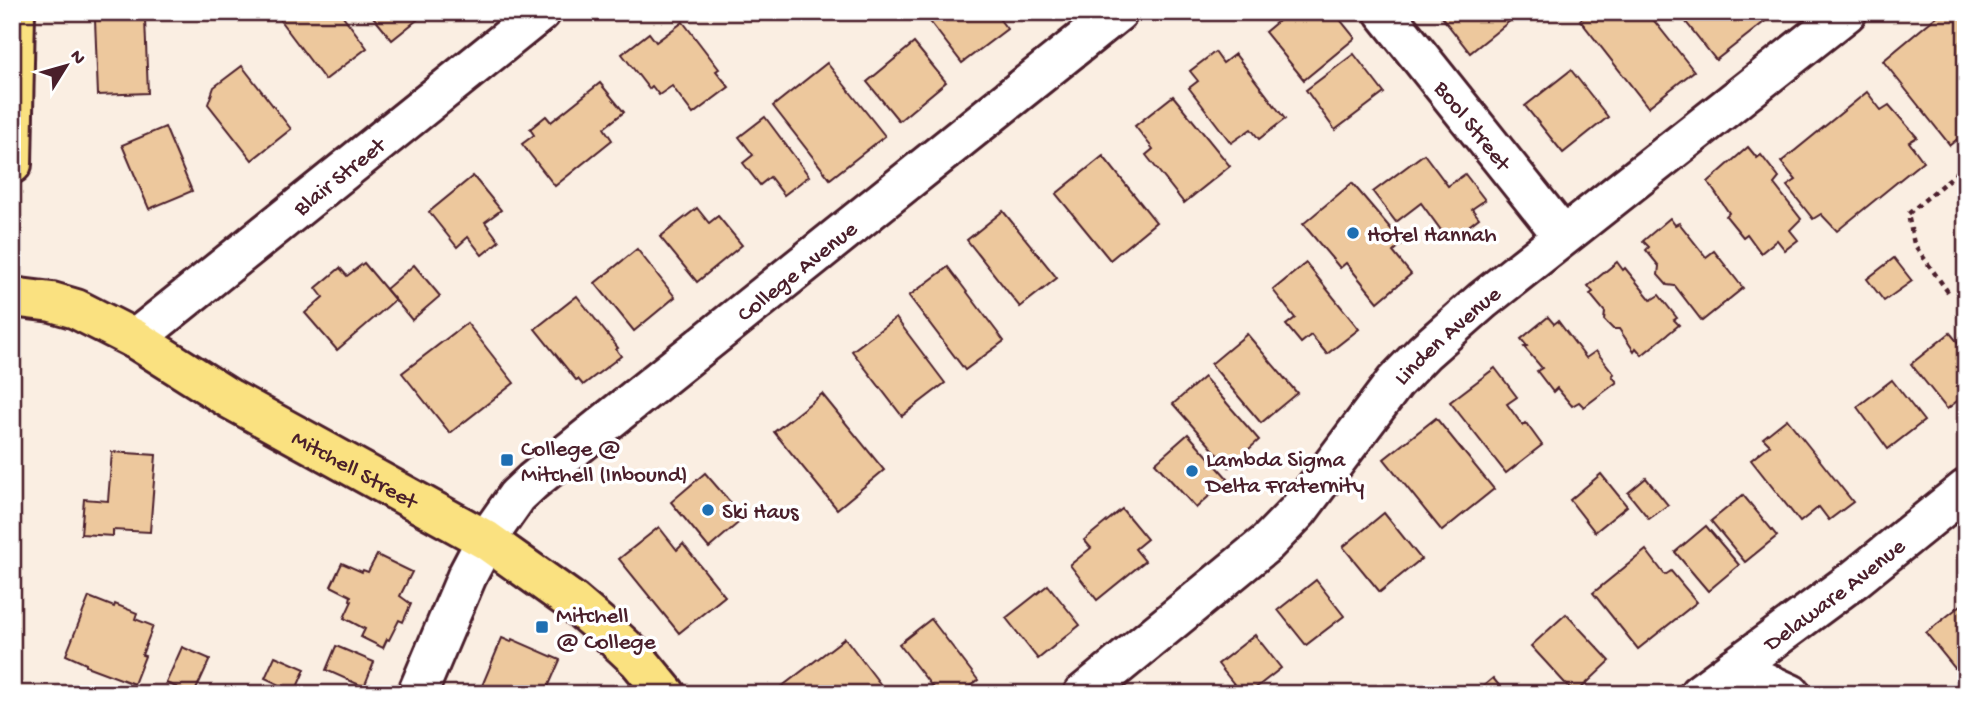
<svg xmlns="http://www.w3.org/2000/svg" width="1978" height="706" font-family="'Gochi Hand',sans-serif">
<rect width="100%" height="100%" fill="#faeee2"/>
<filter id="ink" filterUnits="userSpaceOnUse"><feTurbulence type="fractalNoise" baseFrequency=".0143" numOctaves="2"/><feDisplacementMap in="SourceGraphic" scale="14" xChannelSelector="R" yChannelSelector="G"/><feConvolveMatrix kernelMatrix="1 2 1 2 8 2 1 2 1" color-interpolation-filters="sRGB"/></filter>
<g filter="url(#ink)">
<!-- building -->
<g fill="#edc89d" stroke="#4a1f2b" stroke-width="2">
<path d="M287,12H340L367,48L325,80L279,19Z"/>
<path d="M369,12H427L392,40Z"/>
<path d="M937,12H994L1007,29L962,63L928,19Z"/>
<path d="M1289,12H1334L1355,38L1304,80L1265,32Z"/>
<path d="M1438,12H1521L1470,53Z"/>
<path d="M1589,12H1647L1694,71L1648,107L1580,20Z"/>
<path d="M1678,12H1771L1773,15L1716,60Z"/>
<path d="M1942,12H1966V132L1950,145L1883,61Z"/>
<path d="M145,19L148,93L98,95L95,20Z"/>
<path d="M683,22L719,69L716,71L729,87L693,114L672,86L659,95L652,86L649,89L622,54L649,33L656,42Z"/>
<path d="M914,43L946,82L899,121L867,82Z"/>
<path d="M1215,52L1223,63L1235,54L1285,119L1259,139L1251,129L1231,143L1189,88L1198,81L1190,71Z"/>
<path d="M1354,54L1384,93L1335,130L1306,90Z"/>
<path d="M827,63L885,136L830,179L773,106Z"/>
<path d="M242,66L291,129L252,160L208,104L214,87Z"/>
<path d="M1571,70L1608,117L1563,153L1525,106Z"/>
<path d="M600,83L624,112L604,128L612,140L555,186L522,144L534,135L530,129L546,116L551,122Z"/>
<path d="M1867,92L1881,110L1889,105L1917,137L1909,142L1923,161L1837,231L1821,214L1813,219L1787,186L1796,180L1781,162Z"/>
<path d="M1173,96L1230,166L1184,203L1146,155L1153,149L1135,126Z"/>
<path d="M765,117L809,176L784,195L770,177L760,185L743,163L753,155L739,137Z"/>
<path d="M165,127L192,191L149,209L122,145Z"/>
<path d="M1748,147L1757,158L1761,155L1779,178L1774,184L1801,219L1790,230L1798,240L1785,250L1777,240L1761,253L1747,234L1743,237L1726,216L1729,213L1708,182Z"/>
<path d="M1424,154L1448,186L1465,174L1485,200L1472,209L1479,218L1449,241L1421,203L1396,222L1373,192Z"/>
<path d="M1103,156L1156,222L1110,260L1056,194Z"/>
<path d="M473,176L501,210L485,222L499,241L482,255L468,237L457,247L429,212Z"/>
<path d="M1352,183L1403,243L1393,252L1411,274L1378,302L1346,263L1340,268L1303,224Z"/>
<path d="M697,208L709,223L718,216L742,245L697,282L660,237Z"/>
<path d="M1003,211L1057,278L1020,307L967,240Z"/>
<path d="M1670,218L1675,225L1679,223L1706,257L1714,251L1743,288L1702,321L1675,286L1667,285L1658,275L1659,266L1646,250L1649,247L1643,241Z"/>
<path d="M637,249L675,297L634,331L595,283Z"/>
<path d="M1894,258L1912,281L1884,301L1867,279Z"/>
<path d="M1617,262L1623,270L1625,268L1651,300L1659,295L1677,318L1674,320L1679,325L1642,355L1636,348L1634,351L1619,329H1613L1604,320L1605,312L1590,294L1593,292L1588,286Z"/>
<path d="M364,263L395,300L337,350L305,313L323,297L316,288L340,268L347,276Z"/>
<path d="M1306,263L1359,329L1327,354L1311,335L1301,343L1286,325L1295,318L1273,290Z"/>
<path d="M414,265L440,296L412,320L386,289Z"/>
<path d="M948,267L1004,341L965,370L909,296Z"/>
<path d="M577,296L618,348L616,349L621,356L583,385L578,379L576,380L535,329Z"/>
<path d="M1548,317L1554,324L1558,321L1586,358L1596,351L1614,374L1612,376L1617,382L1584,407L1579,402L1572,406L1557,388L1553,392L1537,371L1542,368L1524,347L1527,346L1521,339Z"/>
<path d="M896,318L945,383L902,416L852,351Z"/>
<path d="M467,323L514,383L450,433L402,373Z"/>
<path d="M1950,333L1966,352V394L1947,409L1911,364Z"/>
<path d="M1247,334L1297,393L1261,423L1211,364Z"/>
<path d="M1495,368L1517,397L1507,404L1523,426L1526,423L1542,445L1506,473L1450,402Z"/>
<path d="M1204,377L1259,440L1229,467L1173,404Z"/>
<path d="M1892,380L1924,421L1888,449L1857,407Z"/>
<path d="M822,394L884,470L837,509L774,432Z"/>
<path d="M1436,418L1494,489L1442,531L1384,459Z"/>
<path d="M1787,419L1853,502L1829,520L1819,507L1800,522L1751,460L1770,445L1763,438Z"/>
<path d="M1188,434L1228,479L1196,508L1155,463Z"/>
<path d="M112,452L156,455L150,532L113,530V536L81,534L84,499L108,501Z"/>
<path d="M705,473L744,518L709,548L671,502Z"/>
<path d="M1601,474L1627,506L1595,532L1570,500Z"/>
<path d="M1646,478L1668,505L1649,519L1628,493Z"/>
<path d="M1743,495L1777,536L1745,562L1711,521Z"/>
<path d="M1122,509L1147,539L1135,549L1145,561L1097,600L1070,565L1091,548L1084,540Z"/>
<path d="M1384,513L1421,559L1380,592L1343,547Z"/>
<path d="M1706,526L1739,565L1708,591L1675,552Z"/>
<path d="M659,527L677,550L683,544L725,596L679,633L619,559Z"/>
<path d="M1646,550L1665,575L1671,571L1697,602L1638,649L1593,593Z"/>
<path d="M377,555L412,572L400,596L411,604L403,622L399,620L389,640L387,639L383,648L361,637L365,629L344,618L352,601L350,600L351,596L331,586L342,563L362,572L363,570L368,572Z"/>
<path d="M1316,580L1344,616L1306,645L1278,610Z"/>
<path d="M1048,585L1080,625L1038,659L1006,618Z"/>
<path d="M89,597L114,607L115,604L137,613L135,619L153,626L142,655L145,656L134,684L86,666V664L66,655Z"/>
<path d="M1966,601V682L1926,633Z"/>
<path d="M1566,614L1610,661L1575,694L1531,646Z"/>
<path d="M931,619L978,680L960,694H938L899,644Z"/>
<path d="M1255,635L1281,668L1248,694H1242L1218,664Z"/>
<path d="M502,638L511,642L512,639L560,660L545,694L479,693Z"/>
<path d="M845,638L881,685L870,694H772Z"/>
<path d="M336,646L374,662L364,687L326,670Z"/>
<path d="M182,647L210,659L194,694L166,683Z"/>
<path d="M275,656L305,669L295,692L265,678Z"/>
<path d="M1493,678L1506,694H1474Z"/>
</g>
<g fill="none" stroke-linecap="round" stroke-linejoin="round">
<defs>
<g id="street">
<path id="s1" d="M1384,12L1563,236"/>
<path id="s2" d="M135,339L541,12"/>
<path d="M1734,668L1791,694"/>
<path d="M417,694L467,576L486,540"/>
<path id="s3" d="M1083,694L1267,543L1298,511L1395,382L1424,352L1483,300L1847,12"/>
<path id="s4" d="M1699,694L1856,578L1966,489"/>
</g>
<g id="secondary">
<path id="s5" d="M486,540L517,496L533,481L1118,12"/>
</g>
<g id="primary">
<path id="s6" d="M12,297L52,302L76,309L135,339L230,399L486,540L573,602L607,631L638,660L666,694"/>
</g>
<path id="highway" d="M12,164L15,12"/>
</defs>
<!-- street casing -->
<use href="#street" stroke="#4a1f2b" stroke-width="44"/>
<!-- secondary casing -->
<use href="#secondary" stroke="#4a1f2b" stroke-width="44"/>
<!-- primary casing -->
<use href="#primary" stroke="#4a1f2b" stroke-width="44"/>
<!-- highway casing -->
<use href="#highway" stroke="#4a1f2b" stroke-width="44"/>
<!-- path -->
<path stroke="#4a1f2b" stroke-width="4.5" stroke-dasharray="5 5" stroke-linecap="butt" d="M1948,292L1914,244L1908,214L1960,170L1962,155L1966,151"/>
<!-- street -->
<use href="#street" stroke="#fff" stroke-width="38"/>
<!-- secondary -->
<use href="#secondary" stroke="#fff" stroke-width="38"/>
<!-- primary -->
<use href="#primary" stroke="#fae180" stroke-width="38"/>
<!-- highway -->
<use href="#highway" stroke="#fae180" stroke-width="38"/>
</g>
</g>
<!-- markers -->
<g fill="#1f6fb2" stroke="#fff" stroke-width="2.5">
<circle cx="1353" cy="233" r="7"/>
<rect x="500" y="453" width="14" height="14" rx="3.5"/>
<circle cx="1192" cy="471" r="7"/>
<circle cx="708" cy="510" r="7"/>
<rect x="535" y="620" width="14" height="14" rx="3.5"/>
</g>
<g text-anchor="middle" stroke-width="7" stroke-linejoin="round" paint-order="stroke">
<!-- street labels -->
<g font-size="23" fill="#4a1f2b" stroke="#fff">
<text dy="8" stroke="none"><textPath href="#s1" startOffset="144">Bool Street</textPath></text>
<text dy="8" stroke="none"><textPath href="#s2" startOffset="261">Blair Street</textPath></text>
<text dy="8" stroke="none"><textPath href="#s5" startOffset="413">College Avenue</textPath></text>
<text dy="8" stroke="none"><textPath href="#s3" startOffset="514">Linden Avenue</textPath></text>
<text dy="8" stroke="none"><textPath href="#s6" startOffset="387">Mitchell Street</textPath></text>
<text dy="8" stroke="none"><textPath href="#s4" startOffset="168">Delaware Avenue</textPath></text>
</g>
<!-- poi labels -->
<g font-size="23" fill="#4a1f2b" stroke="#fff" text-anchor="start">
<text x="1367" y="241">Hotel Hannah</text>
<text x="521" y="455">College @<tspan x="521" dy="26">Mitchell (Inbound)</tspan></text>
<text x="1206" y="466">Lambda Sigma<tspan x="1206" dy="26">Delta Fraternity</tspan></text>
<text x="722" y="518">Ski Haus</text>
<text x="556" y="622">Mitchell<tspan x="556" dy="26">@ College</tspan></text>
</g>
</g>
<!-- margin -->
<rect width="1978" height="706" fill="none" stroke="#fff" stroke-width="42"/>
<rect x="21" y="21" width="1936" height="664" fill="none" stroke="#4a1f2b" stroke-width="2.5" filter="url(#ink)"/>
<!-- north arrow -->
<g transform="translate(66 66) rotate(53)" stroke="#ffffff" stroke-width="5" paint-order="stroke">
<path d="M0-5L12 26L0 18L-12 26Z" fill="#4a1f2b"/>
<text y="-10" font-size="19" font-weight="bold" text-anchor="middle" fill="#4a1f2b">N</text>
</g>
</svg>
